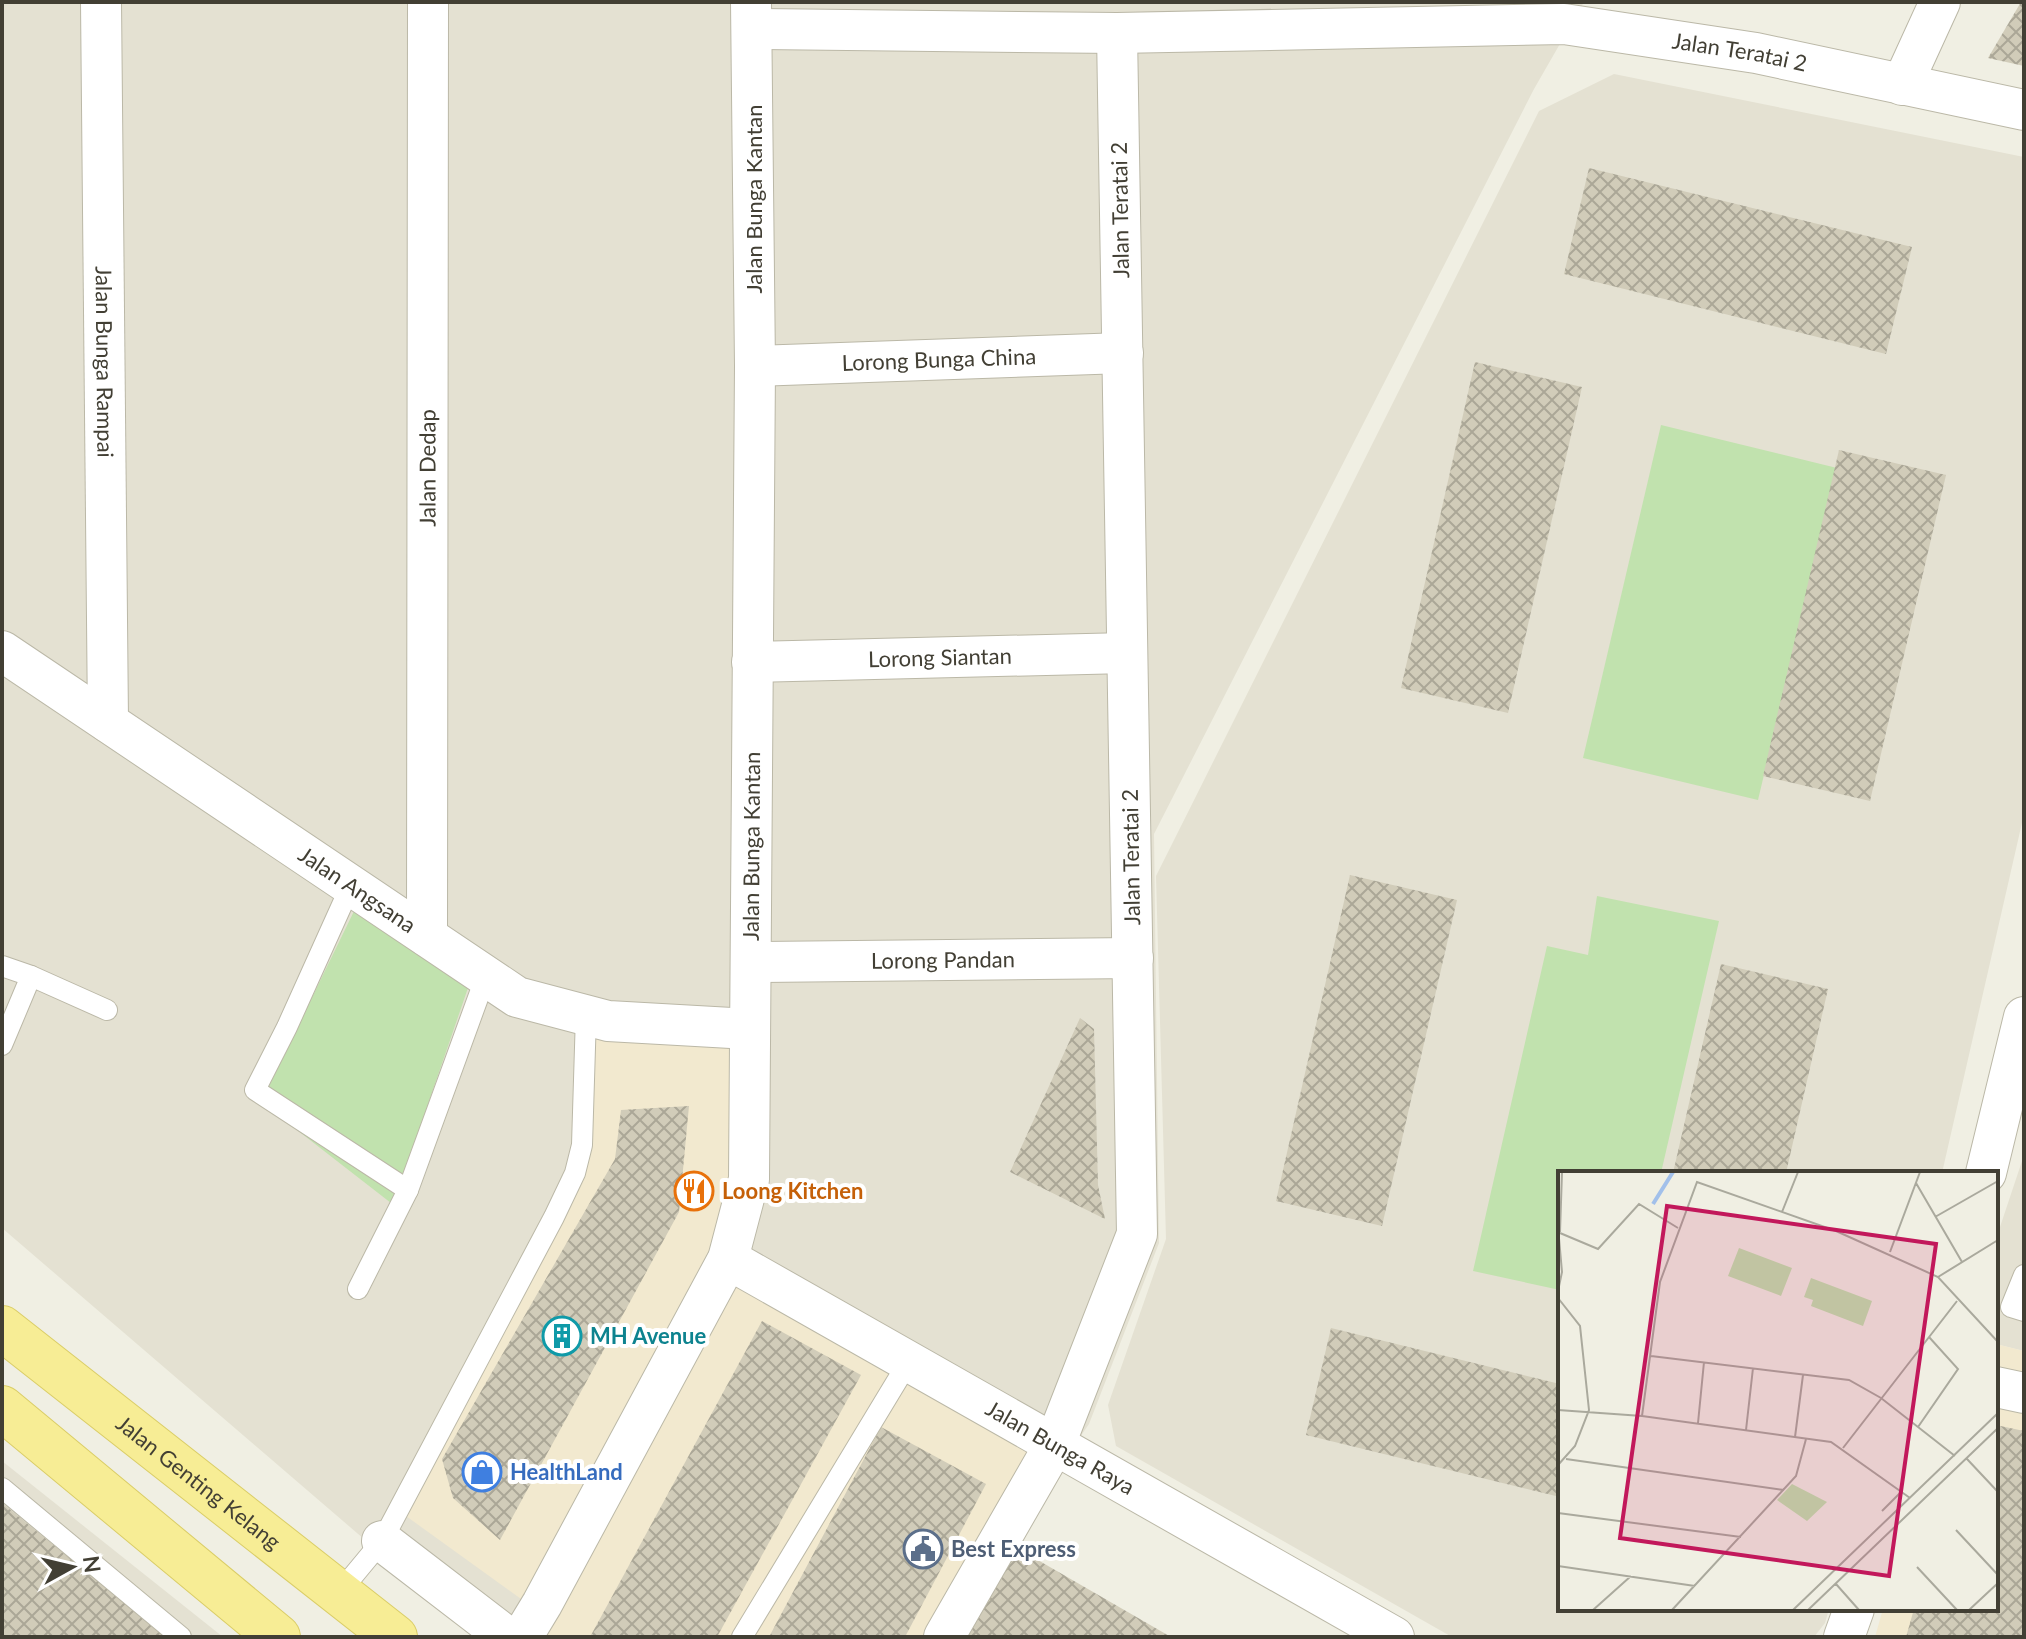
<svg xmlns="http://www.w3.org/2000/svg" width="2026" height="1639" font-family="Lato,sans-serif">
<defs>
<pattern id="building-cross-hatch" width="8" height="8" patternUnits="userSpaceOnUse" patternTransform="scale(2)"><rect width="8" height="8" fill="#d1ccb9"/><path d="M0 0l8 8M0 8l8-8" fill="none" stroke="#aba797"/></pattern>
</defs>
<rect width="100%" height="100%" fill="#f0efe3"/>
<!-- residential -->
<g fill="#e4e1d2">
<path d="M2,2H1584L1534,89L1154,834L1159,1243L1089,1424L943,1637H478L2,1228Z"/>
<path d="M1614,74L2024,157V814L1942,1173H1560V1609H1829L1825,1623L1814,1637H1452L1116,1446L1108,1405L1166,1239L1156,876L1539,111Z"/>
<path d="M2024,1155V1351L1996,1344V1239Z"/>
<path d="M2,1461L223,1637H2Z"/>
</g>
<!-- commercial -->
<g fill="#f2e9cf">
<path d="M596,1034L738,1044L737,1177L716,1249L528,1604L406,1516L590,1145Z"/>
<path d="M733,1278L1036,1449L929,1637H537Z"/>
<path d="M1996,1344L2024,1351V1637H1875L1883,1609H1996Z"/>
</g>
<!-- park -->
<g fill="#c1e2ae">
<path d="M1661,425L1837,468L1758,800L1583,758Z"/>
<path d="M1597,896L1719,921L1661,1173H1560V1290L1473,1271L1547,946L1588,955Z"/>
<path d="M358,903L470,982L402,1180L391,1203L261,1102Z"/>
</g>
<!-- building -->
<g fill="url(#building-cross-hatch)">
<path d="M2021,2H2024V66L1988,58Z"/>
<path d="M1589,168L1912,247L1886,354L1564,274Z"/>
<path d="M1475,362L1582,387L1508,713L1401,688Z"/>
<path d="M1839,450L1946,475L1870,801L1763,776Z"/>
<path d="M1350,875L1457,900L1382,1226L1276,1201Z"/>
<path d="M1721,964L1828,989L1786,1173H1673Z"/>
<path d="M1080,1018L1094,1029L1098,1185L1105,1219L1010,1172Z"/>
<path d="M689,1106L679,1212L500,1540L453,1498L442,1459L615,1159L621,1110Z"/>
<path d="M762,1321L861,1375L717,1637H590Z"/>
<path d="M1331,1328L1560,1384V1497L1306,1435Z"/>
<path d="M1996,1425L2024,1431V1637H1906L1914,1609H1996Z"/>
<path d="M881,1427L986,1484L905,1637H769Z"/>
<path d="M2,1503L73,1561L168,1637H2Z"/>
<path d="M1017,1548L1171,1637H966Z"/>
</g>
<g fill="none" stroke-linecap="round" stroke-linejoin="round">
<defs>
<g id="service">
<path d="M351,885L287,1027L255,1090L408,1190"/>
<path d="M2,966L31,976L107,1010"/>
<path d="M2,1045L31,976"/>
<path d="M2024,1275L2011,1307L2024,1311"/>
<path d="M358,1289L408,1190L486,976"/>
<path d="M2,1488L181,1637"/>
<path d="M338,1594L382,1541L554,1217L575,1173L582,1145L586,1015"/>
<path d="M742,1637L909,1361"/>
</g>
<g id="minor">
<path id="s1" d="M101,2L108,722"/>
<path id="s2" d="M752,29L1117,33L1564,24L1756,53L2024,110"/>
<path d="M1902,85L1940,2"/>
<path id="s3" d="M755,366L1123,353"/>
<path id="s4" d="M2,651L517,997L608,1021L749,1029"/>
<path id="s5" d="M752,662L1127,653"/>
<path id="s6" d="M427,936L428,2"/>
<path id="s7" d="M751,962L1133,958"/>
<path d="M1986,1173L2024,1017"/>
<path id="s8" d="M728,1259L1394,1637"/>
<path d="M1996,1387L2024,1393"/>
<path d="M382,1541L507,1637"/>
<path id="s9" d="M522,1637L542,1604L728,1259L749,1179L755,366L751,2"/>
<path d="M944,1637L1055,1444L1137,1234L1117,33"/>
<path d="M1844,1637L1854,1609"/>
</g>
<g id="primary">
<path id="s10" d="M2,1328L395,1637"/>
<path d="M2,1408L278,1637"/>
</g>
</defs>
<!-- service casing -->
<use href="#service" stroke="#bbb8a7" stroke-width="22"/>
<!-- minor casing -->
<use href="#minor" stroke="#bbb8a7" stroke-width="42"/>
<!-- primary casing -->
<use href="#primary" stroke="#dacd67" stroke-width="46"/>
<!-- service -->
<use href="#service" stroke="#fff" stroke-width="20"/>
<!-- minor -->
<use href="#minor" stroke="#fff" stroke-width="40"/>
<!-- primary -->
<use href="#primary" stroke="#f7ed95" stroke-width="44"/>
</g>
<!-- icons -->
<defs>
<symbol id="restaurant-ring" viewBox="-11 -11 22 22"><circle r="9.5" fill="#fff" stroke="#e8710a" stroke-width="1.5"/><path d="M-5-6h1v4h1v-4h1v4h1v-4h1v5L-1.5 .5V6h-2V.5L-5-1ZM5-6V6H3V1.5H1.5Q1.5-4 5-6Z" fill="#e8710a"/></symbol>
<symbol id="building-ring" viewBox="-11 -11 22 22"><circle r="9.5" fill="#fff" stroke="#0f9aa8" stroke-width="1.5"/><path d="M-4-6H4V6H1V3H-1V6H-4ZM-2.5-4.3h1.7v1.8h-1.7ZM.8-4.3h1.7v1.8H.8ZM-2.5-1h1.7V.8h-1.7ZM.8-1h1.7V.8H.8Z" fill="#0f9aa8"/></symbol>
<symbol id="shop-ring" viewBox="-11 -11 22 22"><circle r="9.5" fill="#fff" stroke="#3f7fe0" stroke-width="1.5"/><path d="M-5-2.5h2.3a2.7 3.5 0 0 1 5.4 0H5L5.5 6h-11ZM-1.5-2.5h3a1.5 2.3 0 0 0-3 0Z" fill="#3f7fe0"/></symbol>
<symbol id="civic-ring" viewBox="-11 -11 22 22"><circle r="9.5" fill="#fff" stroke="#5c6f8a" stroke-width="1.5"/><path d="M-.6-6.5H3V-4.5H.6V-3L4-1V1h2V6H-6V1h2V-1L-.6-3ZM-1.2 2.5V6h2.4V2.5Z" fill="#5c6f8a"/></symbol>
</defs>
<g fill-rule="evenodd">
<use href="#restaurant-ring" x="672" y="1169" width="44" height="44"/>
<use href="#building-ring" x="540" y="1314" width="44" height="44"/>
<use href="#shop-ring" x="460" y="1450" width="44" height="44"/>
<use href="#civic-ring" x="901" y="1527" width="44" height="44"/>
</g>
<g text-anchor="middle" stroke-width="8" stroke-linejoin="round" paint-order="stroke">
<!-- street labels -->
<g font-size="22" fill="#423f34" stroke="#fff">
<text dy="8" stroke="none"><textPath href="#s2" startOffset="990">Jalan Teratai 2</textPath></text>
<text transform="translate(754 199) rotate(-90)" y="8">Jalan Bunga Kantan</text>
<text transform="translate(1120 210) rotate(-91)" y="8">Jalan Teratai 2</text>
<text dy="8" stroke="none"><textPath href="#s3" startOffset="184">Lorong Bunga China</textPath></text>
<text dy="8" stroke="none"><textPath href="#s1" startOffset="360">Jalan Bunga Rampai</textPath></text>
<text dy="8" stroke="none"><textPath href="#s6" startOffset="468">Jalan Dedap</textPath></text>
<text dy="8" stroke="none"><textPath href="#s5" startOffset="188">Lorong Siantan</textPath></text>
<text dy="8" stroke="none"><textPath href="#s9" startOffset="846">Jalan Bunga Kantan</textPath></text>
<text transform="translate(1131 857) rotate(-91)" y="8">Jalan Teratai 2</text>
<text dy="8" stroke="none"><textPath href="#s4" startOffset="428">Jalan Angsana</textPath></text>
<text dy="8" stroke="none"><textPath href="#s7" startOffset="192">Lorong Pandan</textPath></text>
<text dy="8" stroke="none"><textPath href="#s8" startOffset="382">Jalan Bunga Raya</textPath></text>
<text dy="8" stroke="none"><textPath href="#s10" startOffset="250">Jalan Genting Kelang</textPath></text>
</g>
<!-- food labels -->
<g font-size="22" font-weight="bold" fill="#c56008" stroke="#fff" text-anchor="start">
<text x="722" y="1199">Loong Kitchen</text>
</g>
<!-- culture labels -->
<g font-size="22" font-weight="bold" fill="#0d838f" stroke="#fff" text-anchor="start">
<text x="590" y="1344">MH Avenue</text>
</g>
<!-- shop labels -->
<g font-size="22" font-weight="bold" fill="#366cbe" stroke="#fff" text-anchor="start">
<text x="510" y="1480">HealthLand</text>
</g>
<!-- service labels -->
<g font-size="22" font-weight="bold" fill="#4e5e75" stroke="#fff" text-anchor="start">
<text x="951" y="1557">Best Express</text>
</g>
</g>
<!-- overview -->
<g transform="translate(1558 1171)">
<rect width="440" height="440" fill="#f0efe3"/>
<path d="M181,77L234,97L223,125L170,105ZM253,107L314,130L305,155L253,135L255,129L246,126ZM234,313L269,331L249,350L219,329Z" fill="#c1e2ae"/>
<path fill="none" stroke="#a2c0ea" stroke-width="4" d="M95,33L115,1"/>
<path fill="none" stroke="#aaa99d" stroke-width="2" d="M358,12L404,91M224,41L240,1M377,46L440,10M0,56L4,101L0,120M2,61L4,1M2,62L40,78L81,33L120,57M332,81L362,1M380,106L440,69M0,127L22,155L31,239L17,275L0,294M93,185L291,209L323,227L397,285M0,239L84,245L273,271L352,327M84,245L102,111L139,11L278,60L380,106L440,171M140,252L146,191M360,256L400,198L371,166M188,259L195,197M237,266L245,204M285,277L399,130M8,288L226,319M409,288L440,321M324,340L344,320M0,342L183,366M398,359L440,404M0,395L137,415M359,396L399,439M278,413L301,439M35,439L73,405M114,439L238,305L248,268M235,439L440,242M250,439L440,257M411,439L440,412"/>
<path fill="#c2185b" fill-opacity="0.15" stroke="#c2185b" stroke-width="4" d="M109,35L378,73L331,405L62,367Z"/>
<rect width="440" height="440" fill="none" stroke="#423f34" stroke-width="4"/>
</g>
<!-- border -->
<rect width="2026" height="1639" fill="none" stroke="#423f34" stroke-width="8"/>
<!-- north arrow -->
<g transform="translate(72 1567) rotate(82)" stroke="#ffffff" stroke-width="6" paint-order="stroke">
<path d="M0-6L14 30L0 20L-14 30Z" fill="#423f34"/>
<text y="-12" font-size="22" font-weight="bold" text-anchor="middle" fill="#423f34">N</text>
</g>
</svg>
